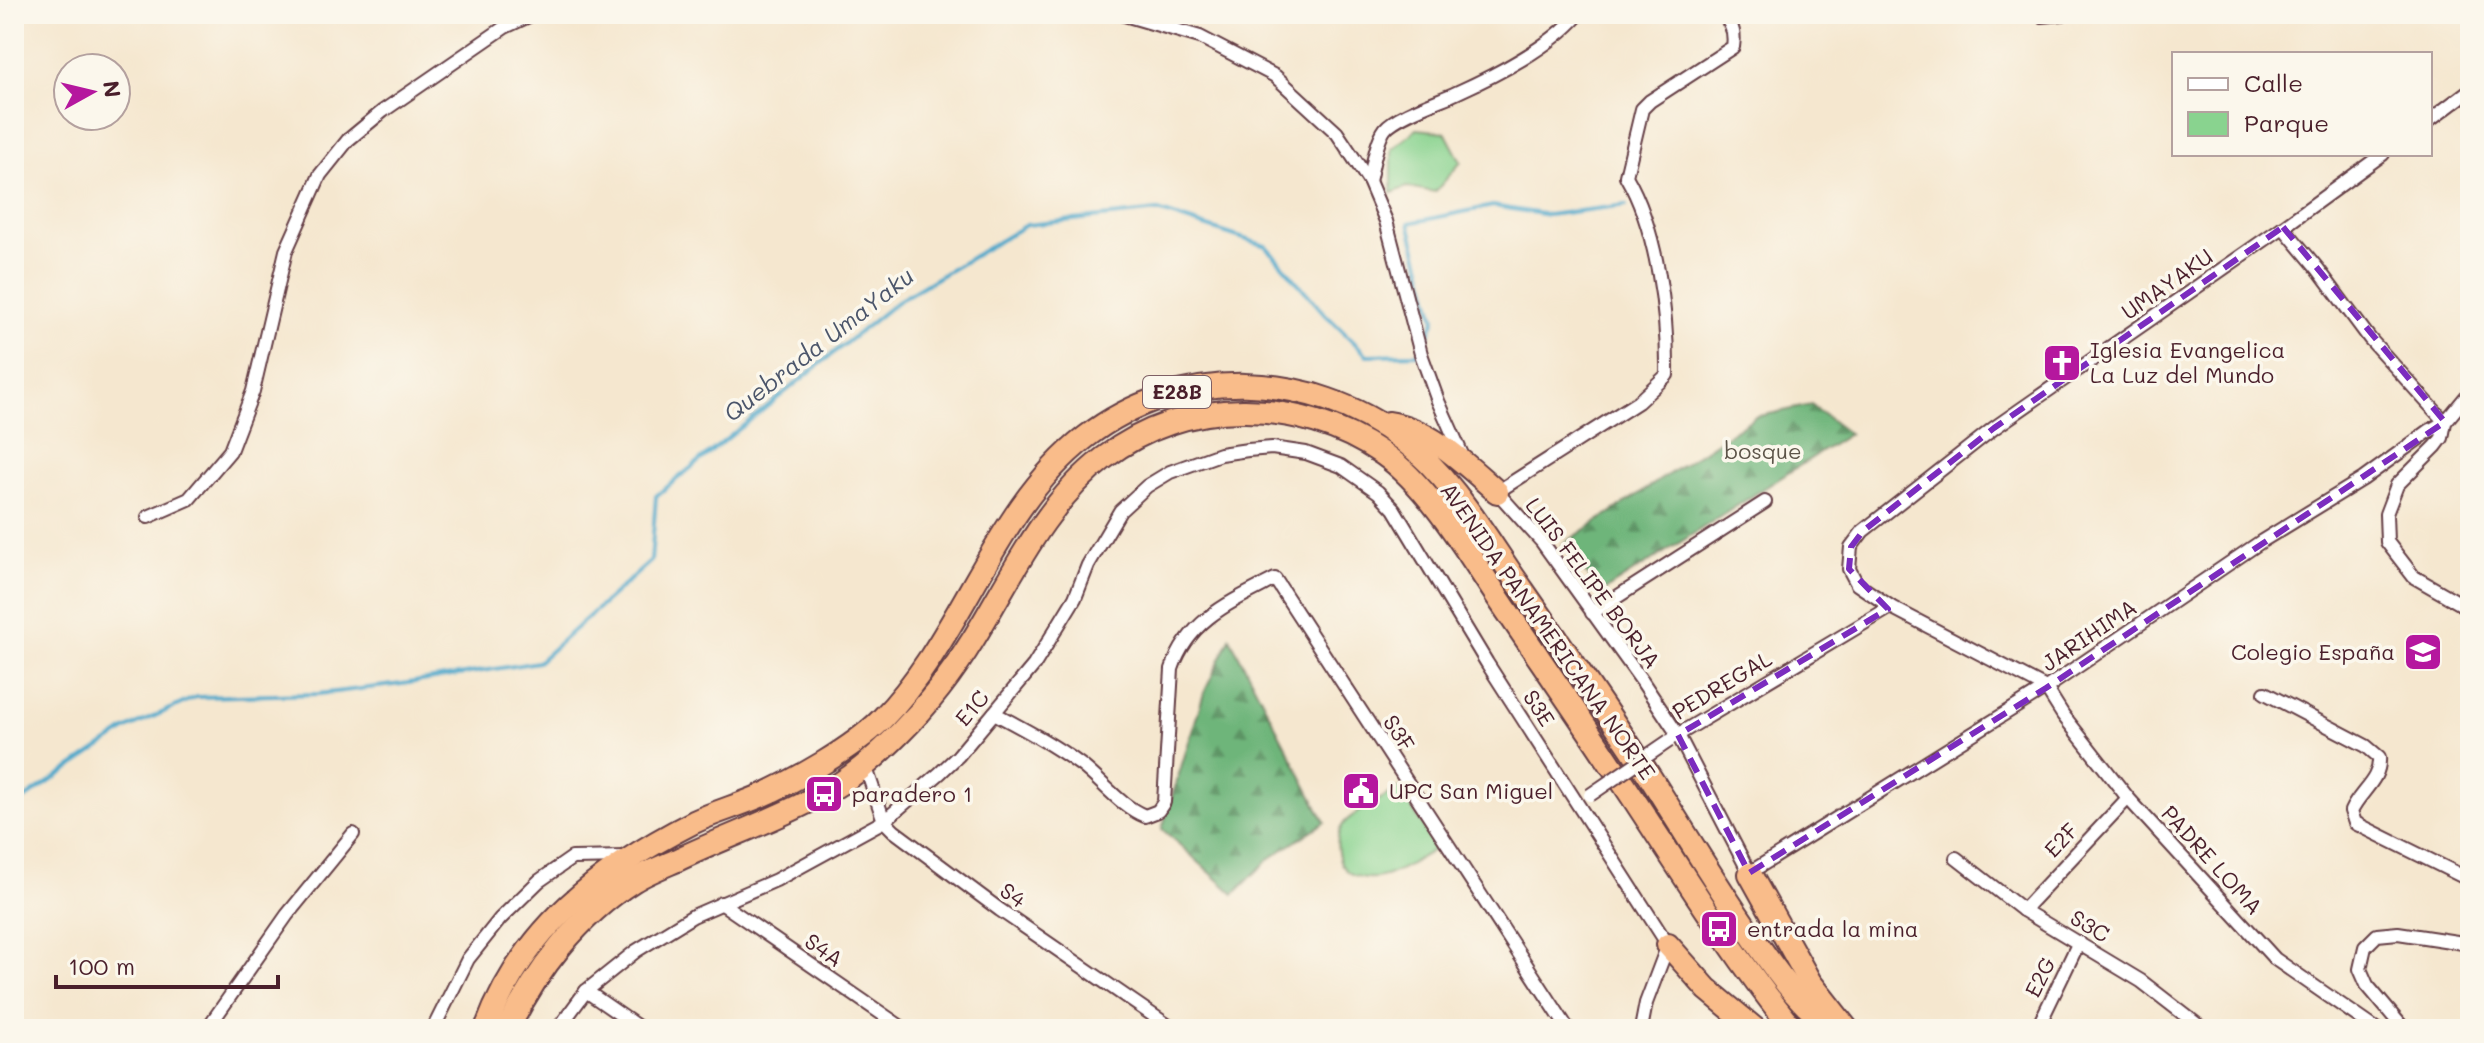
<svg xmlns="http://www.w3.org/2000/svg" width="2484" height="1043" font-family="Mali,sans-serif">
<defs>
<pattern id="forest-firs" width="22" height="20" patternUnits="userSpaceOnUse" patternTransform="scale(2)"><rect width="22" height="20" fill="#6eb57a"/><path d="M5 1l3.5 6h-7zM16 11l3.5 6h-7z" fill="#5c9364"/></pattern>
</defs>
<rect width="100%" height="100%" fill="#fbf7ec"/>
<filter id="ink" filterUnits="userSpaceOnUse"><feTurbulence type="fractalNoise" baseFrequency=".0125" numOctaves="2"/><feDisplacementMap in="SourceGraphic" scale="16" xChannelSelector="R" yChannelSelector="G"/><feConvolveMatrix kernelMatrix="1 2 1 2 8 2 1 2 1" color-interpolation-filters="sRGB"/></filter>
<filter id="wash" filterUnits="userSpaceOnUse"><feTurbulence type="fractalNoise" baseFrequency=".006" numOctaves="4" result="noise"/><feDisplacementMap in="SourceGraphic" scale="32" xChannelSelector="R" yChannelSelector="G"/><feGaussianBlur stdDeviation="1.8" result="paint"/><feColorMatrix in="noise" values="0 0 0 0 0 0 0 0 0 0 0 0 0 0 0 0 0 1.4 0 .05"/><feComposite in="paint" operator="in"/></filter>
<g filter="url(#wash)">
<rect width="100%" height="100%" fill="#f5e7cf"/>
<!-- forest -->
<g fill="url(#forest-firs)" stroke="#5c6a52" stroke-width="2">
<path d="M1811,405L1849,434L1601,593L1562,545L1755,417Z"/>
<path d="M1230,638L1325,822L1269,859L1234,894L1162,829L1204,693Z"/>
</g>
<!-- park -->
<g fill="#89d38f" stroke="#6a795d" stroke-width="2">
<path d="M1417,129L1445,132L1461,162L1435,192L1407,187L1392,193V149Z"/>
<path d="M1399,788L1437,848C1411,862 1380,890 1350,873C1342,868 1339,861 1338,852C1336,842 1338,830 1345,822C1357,810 1384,798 1399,788Z"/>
</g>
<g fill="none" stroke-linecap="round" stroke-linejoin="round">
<!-- stream -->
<g stroke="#4ea8cb" stroke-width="4">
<path d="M1424,347L1435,319L1409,223L1493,206L1548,215L1626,205"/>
<path d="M14,806L127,729L196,697L318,694L402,684L538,662L651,561L656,496L898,301L1026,225L1158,211L1266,246L1324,313L1367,355L1420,354"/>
</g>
</g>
</g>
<g filter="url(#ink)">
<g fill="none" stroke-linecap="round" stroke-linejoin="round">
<defs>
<g id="street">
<path d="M1121,14L1200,37L1275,76L1337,133L1369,181L1386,221L1421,354L1438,401L1464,459"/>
<path d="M1721,14C1733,22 1735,34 1733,47L1650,101L1642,109L1626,176C1657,229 1668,314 1667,375L1638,402L1497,492L1542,542L1642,681L1678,735L1750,874"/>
<path d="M2033,14L2042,16L2063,14"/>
<path d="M2430,120L2470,90"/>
<path d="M1369,181C1373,166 1376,141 1385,129C1396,115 1439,101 1456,93C1498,74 1549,48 1579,14"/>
<path d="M2470,392L2445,422L2442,438L2436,446L2397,485L2386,514L2387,542L2414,577L2470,609"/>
<path d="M148,517L189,499L230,451L253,391L286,251L320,175L348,140L383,111L505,27L533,14"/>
<path d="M1592,613L1765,502"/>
<path d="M2265,693L2366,746L2379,757C2381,780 2360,791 2351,811L2355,823L2470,880"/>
<path d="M994,713C1024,729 1054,745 1081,765C1102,781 1120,806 1145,816L1158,811L1164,802L1172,669C1189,619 1231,602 1275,579L1568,1029"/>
<path d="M1674,737L1891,607"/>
<path d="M865,765L884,821L894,831L1000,910L1173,1029"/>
<path d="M1956,858L2023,910L2141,981L2203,1029"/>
<path d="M1749,873L2046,688L2262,541L2363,479L2429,431L2445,422L2370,339L2318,269L2283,227"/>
<path d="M721,903L904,1029"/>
<path d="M2023,910L2128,798"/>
<path d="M586,991L641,1029"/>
<path d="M207,1029L287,915L353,834"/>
<path d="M433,1029L468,959L500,919L539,881L572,858L628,857"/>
<path d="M558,1029L586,991L636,951L693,916L776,880L884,821L940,773L958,756L1034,665L1075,598L1088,565L1120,511L1147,486L1170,472L1220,454L1248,450L1272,448L1306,453L1341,466L1378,492L1394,509L1487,663L1668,945L1646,1003L1641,1029"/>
<path d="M2037,1029L2079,942"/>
<path d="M2376,1029L2275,959L2128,798L2063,715L2046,688L1891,607L1857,584L1849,569L1851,547L1863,531L1994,428L2283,227L2383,154"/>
<path d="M2404,1029L2367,985L2360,969L2365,947L2377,935L2398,933L2470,944"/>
</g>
<g id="highway">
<path d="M1388,423C1431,429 1466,465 1497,492"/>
<path d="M1750,874L1810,982L1847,1029"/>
<path d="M1668,945L1707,989L1755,1029"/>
<path d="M486,1029C523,928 601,869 694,822C715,812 737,806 758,797C795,781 853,748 881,720C964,636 992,510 1086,437C1179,365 1310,369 1403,440C1449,475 1481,529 1513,576C1559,642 1606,709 1650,777C1683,829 1714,882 1750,933C1776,972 1795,998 1831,1029"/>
<path d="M508,1029C536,971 578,916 633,881C646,873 661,867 675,861C722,838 773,821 819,796C850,780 875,758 900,733C928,705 953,673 974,638C1012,576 1044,504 1104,458C1184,396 1300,396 1383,454C1433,489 1474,564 1509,614C1549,673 1590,732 1629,792C1682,872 1732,954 1793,1029"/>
</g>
</defs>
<!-- street casing -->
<use href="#street" stroke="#643d44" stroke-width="16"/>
<!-- highway casing -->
<use href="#highway" stroke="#643d44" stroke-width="26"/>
<!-- street -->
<use href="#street" stroke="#fff" stroke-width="12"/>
<!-- highway -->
<use href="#highway" stroke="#f9bc8a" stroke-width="22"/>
<defs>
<path id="street-bridge" d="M1590,795L1669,741"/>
</defs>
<!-- street-bridge casing -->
<use href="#street-bridge" stroke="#643d44" stroke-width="16" stroke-linecap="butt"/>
<!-- street-bridge -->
<use href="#street-bridge" stroke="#fff" stroke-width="12"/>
</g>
</g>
<!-- marked area -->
<path fill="none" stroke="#7b2cbf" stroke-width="6" stroke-dasharray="16 10" stroke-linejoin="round" d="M2283,227L2445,422L2046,688L1749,873L1678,735L1888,609L1849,569L1851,547L1863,531L1994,428Z"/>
<!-- icons -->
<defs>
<symbol id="church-square" viewBox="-11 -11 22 22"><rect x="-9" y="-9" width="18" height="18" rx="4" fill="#b5179e" stroke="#fbf7ec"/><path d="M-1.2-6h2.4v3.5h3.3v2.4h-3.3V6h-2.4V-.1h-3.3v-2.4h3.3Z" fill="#fff"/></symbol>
<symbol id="university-square" viewBox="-11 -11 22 22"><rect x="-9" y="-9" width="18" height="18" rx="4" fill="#b5179e" stroke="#fbf7ec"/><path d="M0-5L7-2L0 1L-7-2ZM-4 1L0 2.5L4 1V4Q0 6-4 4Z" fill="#fff"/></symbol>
<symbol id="civic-square" viewBox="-11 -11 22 22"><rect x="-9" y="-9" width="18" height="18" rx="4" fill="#b5179e" stroke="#fbf7ec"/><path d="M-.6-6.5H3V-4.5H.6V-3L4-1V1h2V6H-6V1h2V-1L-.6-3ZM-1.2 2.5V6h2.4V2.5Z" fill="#fff"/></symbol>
<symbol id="bus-square" viewBox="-11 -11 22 22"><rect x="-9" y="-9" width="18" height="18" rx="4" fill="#b5179e" stroke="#fbf7ec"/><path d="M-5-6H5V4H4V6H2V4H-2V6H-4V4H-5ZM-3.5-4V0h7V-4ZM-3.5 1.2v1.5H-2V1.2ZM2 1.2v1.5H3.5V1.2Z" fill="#fff"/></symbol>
</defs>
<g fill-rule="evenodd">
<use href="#church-square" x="2040" y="341" width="44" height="44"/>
<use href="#university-square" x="2401" y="630" width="44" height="44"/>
<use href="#civic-square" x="1339" y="769" width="44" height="44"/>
<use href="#bus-square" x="802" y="772" width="44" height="44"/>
<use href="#bus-square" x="1697" y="907" width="44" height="44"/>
</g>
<g text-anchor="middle" stroke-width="7" stroke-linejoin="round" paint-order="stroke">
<!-- shield labels -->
<rect fill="#fbf7ec" stroke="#7f6065" stroke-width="2" x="1143" y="376" width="68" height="32" rx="6"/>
<g font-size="20" font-weight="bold" fill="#4a1f2b">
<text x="1177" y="399">E28B</text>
</g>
<!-- street labels -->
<g font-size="22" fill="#4a1f2b" stroke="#fbf7ec">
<text transform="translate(2167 284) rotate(-35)" y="8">UMAYAKU</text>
<text transform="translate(1593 583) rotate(53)" y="8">LUIS FELIPE BORJA</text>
<text transform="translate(1548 631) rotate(55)" y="8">AVENIDA PANAMERICANA NORTE</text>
<text transform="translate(2089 635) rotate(-34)" y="8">JARIHIMA</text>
<text transform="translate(1722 685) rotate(-31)" y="8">PEDREGAL</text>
<text transform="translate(972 708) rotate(-50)" y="8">E1C</text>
<text transform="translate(1539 708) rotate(57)" y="8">S3E</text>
<text transform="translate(1399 733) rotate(57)" y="8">S3F</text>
<text transform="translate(2061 840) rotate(-47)" y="8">E2F</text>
<text transform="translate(2212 860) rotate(48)" y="8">PADRE LOMA</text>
<text transform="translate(1013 895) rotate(35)" y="8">S4</text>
<text transform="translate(2090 926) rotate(31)" y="8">S3C</text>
<text transform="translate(824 950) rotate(35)" y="8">S4A</text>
<text transform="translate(2040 977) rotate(-64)" y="8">E2G</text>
</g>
<!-- poi labels -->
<g font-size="22" fill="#4a1f2b" stroke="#fbf7ec" text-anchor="start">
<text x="2090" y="358">Iglesia Evangelica<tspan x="2090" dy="25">La Luz del Mundo</tspan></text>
<text x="2395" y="660" text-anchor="end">Colegio España</text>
<text x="1389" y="799">UPC San Miguel</text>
<text x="852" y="802">paradero 1</text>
<text x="1747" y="937">entrada la mina</text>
</g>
<!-- park labels -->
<g font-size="22" fill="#5d5549" stroke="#fbf7ec">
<text x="1763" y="459">bosque</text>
</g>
<!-- water labels -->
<g font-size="24" font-style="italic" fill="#4c566b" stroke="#fbf7ec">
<text transform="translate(819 345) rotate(-38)" y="8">Quebrada UmaYaku</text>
</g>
</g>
<!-- margin -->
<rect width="2484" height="1043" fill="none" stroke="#fbf7ec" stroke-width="48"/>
<!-- legend -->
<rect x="2172" y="52" width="260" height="104" fill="#fbf7ec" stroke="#b4a19f" stroke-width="2"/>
<rect x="2188" y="78" width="40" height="12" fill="#ffffff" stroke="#b4a19f" stroke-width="2"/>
<text x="2244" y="92" font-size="24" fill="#4a1f2b">Calle</text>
<rect x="2188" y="112" width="40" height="24" fill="#89d38f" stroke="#b4a19f" stroke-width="2"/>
<text x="2244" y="132" font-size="24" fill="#4a1f2b">Parque</text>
<!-- north arrow -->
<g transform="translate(92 92) rotate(82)"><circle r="38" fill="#fbf7ec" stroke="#b4a19f" stroke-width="2"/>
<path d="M0-6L14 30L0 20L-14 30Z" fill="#b5179e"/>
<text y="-12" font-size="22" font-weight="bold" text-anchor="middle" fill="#4a1f2b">N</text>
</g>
<!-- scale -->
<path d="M56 975v12h222v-12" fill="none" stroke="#4a1f2b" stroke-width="4"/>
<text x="68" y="975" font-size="24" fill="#4a1f2b" stroke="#fbf7ec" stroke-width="6" paint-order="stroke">100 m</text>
</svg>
